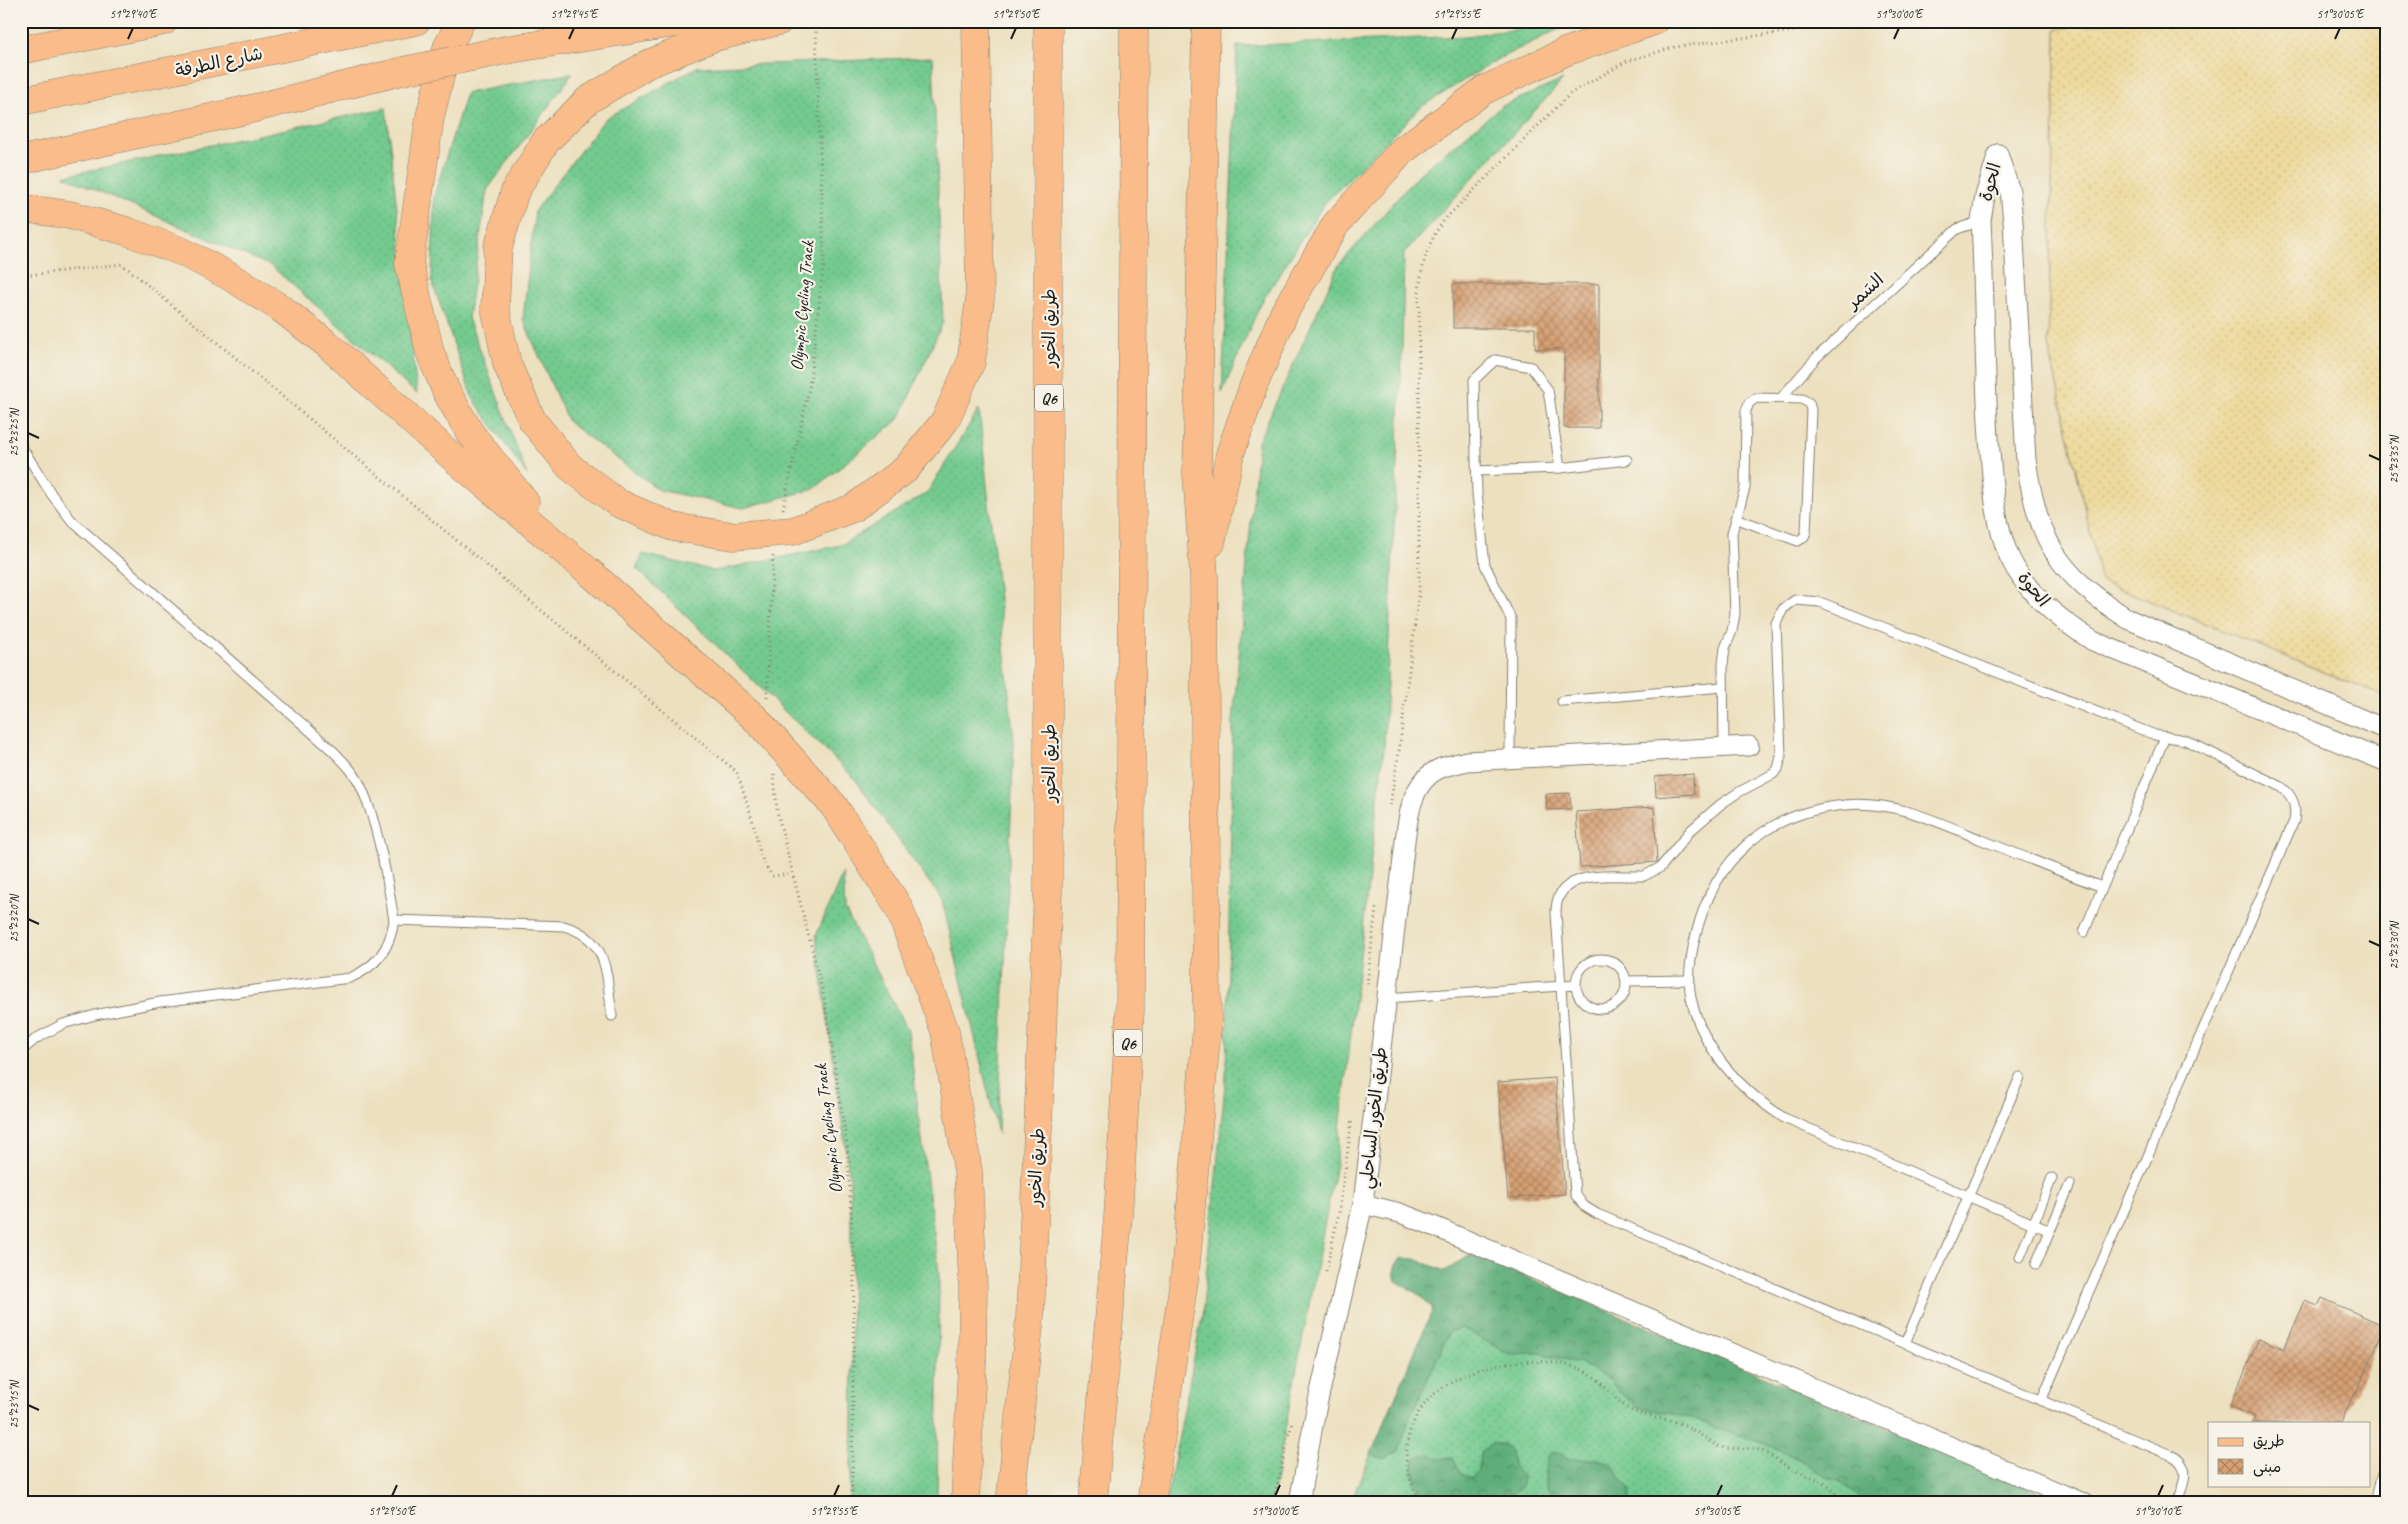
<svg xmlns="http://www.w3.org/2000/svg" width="2408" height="1524" font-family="Caveat,'Playpen Sans Arabic',sans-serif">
<defs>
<pattern id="grass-dots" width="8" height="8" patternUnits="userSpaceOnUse" patternTransform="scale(1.25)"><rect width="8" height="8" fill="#73ca8f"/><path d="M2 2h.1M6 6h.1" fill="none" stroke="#63ad7b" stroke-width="1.8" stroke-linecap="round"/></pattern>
<pattern id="forest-crowns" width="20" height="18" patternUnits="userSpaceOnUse" patternTransform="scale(1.25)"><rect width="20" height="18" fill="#5eae7a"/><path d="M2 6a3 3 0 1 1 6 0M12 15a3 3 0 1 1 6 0" fill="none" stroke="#4d8d63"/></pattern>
<pattern id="sand-dots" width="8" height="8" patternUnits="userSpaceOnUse" patternTransform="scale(1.25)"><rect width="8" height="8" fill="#eeda9e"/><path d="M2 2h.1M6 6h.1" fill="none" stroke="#ccba88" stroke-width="1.8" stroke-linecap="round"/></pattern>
<pattern id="building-cross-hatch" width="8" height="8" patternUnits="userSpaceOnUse" patternTransform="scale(1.25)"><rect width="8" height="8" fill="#d7a074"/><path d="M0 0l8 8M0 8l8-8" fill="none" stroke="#ae825e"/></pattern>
</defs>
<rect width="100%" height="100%" fill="#f7f3e8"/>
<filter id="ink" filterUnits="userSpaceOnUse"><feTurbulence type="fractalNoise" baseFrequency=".02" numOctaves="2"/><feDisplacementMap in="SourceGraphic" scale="10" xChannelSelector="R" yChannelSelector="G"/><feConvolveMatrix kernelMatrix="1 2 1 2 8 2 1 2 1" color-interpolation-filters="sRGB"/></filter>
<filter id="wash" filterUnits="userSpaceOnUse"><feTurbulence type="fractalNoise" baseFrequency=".0096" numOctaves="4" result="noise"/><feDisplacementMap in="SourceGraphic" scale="20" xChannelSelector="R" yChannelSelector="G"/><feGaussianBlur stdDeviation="1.12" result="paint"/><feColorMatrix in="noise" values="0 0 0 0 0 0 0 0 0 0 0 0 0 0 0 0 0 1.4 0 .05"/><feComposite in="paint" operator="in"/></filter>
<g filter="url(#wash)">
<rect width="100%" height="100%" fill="#ece0bf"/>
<!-- grass -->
<g fill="url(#grass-dots)" stroke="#487356">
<path d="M1575,21L1498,59L1421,107L1324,204L1260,305L1222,393L1237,46L1467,36Z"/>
<path d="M933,57L943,322L899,419L814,489L743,508L659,490L568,422L523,319L535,210L605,119L697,67Z"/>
<path d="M573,73L487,190L468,318L527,475L472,397L432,281L434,196L466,93Z"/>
<path d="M1563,80L1404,253L1402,354L1384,747L1336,1164L1271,1503H1166L1202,1317L1226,1075L1233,721L1258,442L1338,266L1419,174L1502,106Z"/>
<path d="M386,108L417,394L271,266L64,176Z"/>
<path d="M979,409L1014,742L998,1134L942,900L854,778L636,568L643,554L714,571L841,545L927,493Z"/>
<path d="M843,873L845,910L908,1031L939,1273L937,1503H849L853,1422L850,1180L816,936Z"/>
<path d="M1453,1284L1966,1503H1350L1433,1309Z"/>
</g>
<!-- forest -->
<g fill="url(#forest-crowns)" stroke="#3d654b">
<path d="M1469,1256H1477L2050,1496L2053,1503H1872L1863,1500L1840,1481L1826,1477L1800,1460L1763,1442L1715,1428L1695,1419L1638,1407L1619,1392L1609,1379L1580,1363L1539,1353L1509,1354L1462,1328L1450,1331L1408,1422L1399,1450L1384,1459L1371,1454L1433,1309L1421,1296L1396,1281C1393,1271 1393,1265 1402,1258L1415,1259L1445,1271Z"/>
<path d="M1492,1444H1502L1510,1450L1514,1468L1523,1477C1522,1489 1518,1491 1508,1495L1504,1503L1426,1501C1419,1487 1407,1473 1416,1458L1429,1454L1440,1460L1453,1458L1462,1474L1471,1477L1478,1471L1481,1451Z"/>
<path d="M1551,1453H1558L1570,1459H1597L1610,1463L1631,1491L1629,1503H1567C1563,1497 1560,1497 1554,1494C1542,1488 1545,1469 1547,1457Z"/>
</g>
<!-- sand -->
<path fill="url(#sand-dots)" stroke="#857b5d" d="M2123,21H2387V698L2101,581L2048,345L2056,29Z"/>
<g id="blocks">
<!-- building -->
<g fill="url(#building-cross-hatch)">
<path d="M1453,284H1599V428H1564V349H1535V328H1453Z"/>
<path d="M1693,774L1694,794L1656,797L1655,777Z"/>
<path d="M1570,793L1571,809L1547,810L1546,794Z"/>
<path d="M1654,807L1657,862L1580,867L1576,812Z"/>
<path d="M1555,1078L1565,1194L1508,1198L1498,1082Z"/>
<path d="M2322,1298L2385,1326L2356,1394L2354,1393L2341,1423H2253L2255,1417L2230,1406L2259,1338L2284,1349L2305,1301L2318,1306Z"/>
</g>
</g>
</g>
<g filter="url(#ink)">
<use href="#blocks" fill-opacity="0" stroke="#847e6e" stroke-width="1"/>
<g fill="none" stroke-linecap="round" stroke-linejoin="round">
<defs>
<g id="service">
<path d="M1781,398L1816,358L1957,229L1981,221"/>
<path d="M21,446L52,495L72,521L333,751C345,763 357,775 363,791C378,826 388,882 394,920C390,949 377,966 350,978L160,1002L95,1015L63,1024L37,1038L21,1051"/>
<path d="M1560,468L1627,460"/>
<path d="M1477,471L1560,468L1548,390L1531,367L1495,360L1474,380L1477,493L1485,565L1511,619L1510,759"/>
<path d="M1562,701L1723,687"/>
<path d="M1724,746L1723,664L1725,648L1732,631L1735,614L1732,533L1745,488L1746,411L1749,403L1756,398L1802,399L1809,403L1811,410L1806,533L1803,538L1798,541L1735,518"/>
<path d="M394,920L564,926C610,939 606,975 612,1016"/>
<path d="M2084,932L2165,737"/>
<circle cx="1601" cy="984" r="25"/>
<path d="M1626,981L1690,980"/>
<path d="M1386,998L1576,985"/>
<path d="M2050,1231L1784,1118C1741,1090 1702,1050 1691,998C1687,978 1691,954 1696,934C1715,858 1765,813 1845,805C1894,800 1938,822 1982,840C2022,856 2062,872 2102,887"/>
<path d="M2020,1257L2052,1178"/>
<path d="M2036,1264L2070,1184"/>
<path d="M1905,1343L2020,1077"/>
<path d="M2041,1401L2294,821C2297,806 2293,795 2280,786L2185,740L2155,735L1820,602L1795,600L1783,609L1776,623L1781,756L1778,769L1773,774L1739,792L1721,804L1690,831L1661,867L1644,876C1613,877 1555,867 1556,913L1575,1194L1584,1206L1597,1214C1789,1295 1981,1376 2173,1456C2193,1468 2183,1486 2176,1503"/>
</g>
<g id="minor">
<path d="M1998,154L1985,196L1981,221C1985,298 1984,376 1990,452C1993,488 1995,523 2009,556C2026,594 2059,619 2093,641L2387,762"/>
<path d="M1998,154L2010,191L2013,221L2026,460C2038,542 2058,574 2128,619L2387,730"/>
<path d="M1363,1204L1400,1213L1431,1225L2083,1503"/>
<path d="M1299,1503L1315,1414L1363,1204L1405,841C1408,815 1412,780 1441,768C1449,765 1459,763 1467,761L1749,746"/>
<path d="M2381,1503L2387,1477"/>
</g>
<g id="primary">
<path d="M511,49L688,21"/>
<path d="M21,50L164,21"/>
<path d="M21,101L416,21"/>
<path d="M21,160L255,108L403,71"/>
</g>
<g id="motorway">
<path d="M461,21L447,48L430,117L409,263L430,352L446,391L470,433L525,502"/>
<path d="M779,21L712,38L648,64L588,100L546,141L515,191L498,248L495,307L507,364L532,420L570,467L618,503L673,527L733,536L793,531L853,508L905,470L945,421L971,362L980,299L976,21"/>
<path d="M21,208L70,215L126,231L183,252L229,276L279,307L327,344L457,461L587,570L755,718L834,806L899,908L945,1031L968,1171L973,1286L972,1364L965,1503"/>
<path d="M1211,543L1230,454L1255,382L1285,311L1336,224L1403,150L1484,90L1565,52L1654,21"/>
<path d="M1010,1503L1030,1318L1048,890V21"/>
<path d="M1093,1503L1118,1217L1130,1010L1134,21"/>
<path d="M1151,1503L1185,1273L1207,1027L1204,576L1197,474L1206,21"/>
</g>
</defs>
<!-- service casing -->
<use href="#service" stroke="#847e6e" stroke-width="11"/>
<!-- minor casing -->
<use href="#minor" stroke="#847e6e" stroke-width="21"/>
<!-- primary casing -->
<use href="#primary" stroke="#847e6e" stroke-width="29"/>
<!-- motorway casing -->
<use href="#motorway" stroke="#847e6e" stroke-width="29"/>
<!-- path -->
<g stroke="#847e6e" stroke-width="3" stroke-dasharray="1 4" stroke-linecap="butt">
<path d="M21,276L122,264L737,772L753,822L761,857L772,876L791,874"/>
<path d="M783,509L809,388L824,261L816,30"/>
<path d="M767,697L773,556"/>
<path d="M774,774L777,811L824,997L847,1145L854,1260L852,1503"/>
<path d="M1390,805L1399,751L1419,591V290C1423,261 1427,244 1444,220L1571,93L1627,61L1675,47L1867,21"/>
<path d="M1367,984L1376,908"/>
<path d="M1326,1271L1339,1213L1352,1119"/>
<path d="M1273,1503L1292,1423"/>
<path d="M1421,1503C1404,1475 1401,1446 1416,1417C1443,1366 1527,1351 1578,1368C1601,1376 1611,1399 1631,1410C1646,1418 1666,1418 1682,1424C1695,1429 1705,1440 1718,1446C1731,1451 1746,1446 1759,1450C1769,1453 1776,1460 1785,1465C1811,1480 1825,1476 1844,1503"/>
</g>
<!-- service -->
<use href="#service" stroke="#fff" stroke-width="9"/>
<!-- minor -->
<use href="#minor" stroke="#fff" stroke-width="19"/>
<!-- primary -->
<use href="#primary" stroke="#fabc8b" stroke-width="28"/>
<!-- motorway -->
<use href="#motorway" stroke="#fabc8b" stroke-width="28"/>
<defs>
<path id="primary-bridge" d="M403,71L511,49"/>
</defs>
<!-- primary-bridge casing -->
<use href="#primary-bridge" stroke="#847e6e" stroke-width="29" stroke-linecap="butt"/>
<!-- primary-bridge -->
<use href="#primary-bridge" stroke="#fabc8b" stroke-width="28"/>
</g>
</g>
<!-- ticks -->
<path fill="none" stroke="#1c1c1c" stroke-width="2" d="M128,39L133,28M569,39L574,28M1011,39L1016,28M1452,39L1457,28M1894,39L1899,28M2335,39L2340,28M28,433L39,438M2369,455L2380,460M28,919L39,924M2369,941L2380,946M28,1405L39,1410M392,1496L397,1485M834,1496L839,1485M1275,1496L1280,1485M1717,1496L1722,1485M2158,1496L2163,1485"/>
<g text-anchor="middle" stroke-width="4.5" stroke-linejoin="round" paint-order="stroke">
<!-- shield labels -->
<g fill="#f7f3e8" stroke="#5e5c59" stroke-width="1">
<rect x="1035" y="384.5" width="28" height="27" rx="4"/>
<rect x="1114" y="1029.5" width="28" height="27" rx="4"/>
</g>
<g font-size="16" font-weight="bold" fill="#1c1c1c">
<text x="1049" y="404">Q6</text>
<text x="1128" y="1049">Q6</text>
</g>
<!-- street labels -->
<g font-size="18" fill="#1c1c1c" stroke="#f7f3e8">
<text transform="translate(219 62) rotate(-12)" y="6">شارع الطرفة</text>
<text transform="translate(1990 182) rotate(-75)" y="6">الحوة</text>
<text transform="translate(1865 291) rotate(-42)" y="6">السَمر</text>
<text transform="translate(802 306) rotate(-85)" y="6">Olympic Cycling Track</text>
<text transform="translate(1049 328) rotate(-90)" y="6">طريق الخور</text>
<text transform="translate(2034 589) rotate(51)" y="6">الحوة</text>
<text transform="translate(1049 763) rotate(-90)" y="6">طريق الخور</text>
<text transform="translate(1373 1118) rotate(-84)" y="6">طريق الخور الساحلي</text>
<text transform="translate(828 1129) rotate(-97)" y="6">Olympic Cycling Track</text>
<text transform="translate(1036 1167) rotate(-87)" y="6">طريق الخور</text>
</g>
</g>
<!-- margin -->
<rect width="2408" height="1524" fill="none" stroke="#f7f3e8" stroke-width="55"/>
<!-- legend -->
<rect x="2208" y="1422" width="162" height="65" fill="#f7f3e8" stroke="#9f9d96"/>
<rect x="2218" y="1438" width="25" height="8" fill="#fabc8b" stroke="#9f9d96"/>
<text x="2253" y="1446" font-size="15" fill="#1c1c1c">طريق</text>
<rect x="2218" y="1459" width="25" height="15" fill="url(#building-cross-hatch)" stroke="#9f9d96"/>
<text x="2253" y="1472" font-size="15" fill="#1c1c1c">مبنى</text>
<rect x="28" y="28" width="2352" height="1468" fill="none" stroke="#1c1c1c" stroke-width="2"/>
<g font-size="12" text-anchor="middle" fill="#1c1c1c">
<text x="133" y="18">51°29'40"E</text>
<text x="574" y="18">51°29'45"E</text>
<text x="1016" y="18">51°29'50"E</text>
<text x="1457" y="18">51°29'55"E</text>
<text x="1899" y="18">51°30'00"E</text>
<text x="2340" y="18">51°30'05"E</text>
<text transform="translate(14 433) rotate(-90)" y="4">25°23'25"N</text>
<text transform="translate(2394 460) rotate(-90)" y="4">25°23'35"N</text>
<text transform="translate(14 919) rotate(-90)" y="4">25°23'20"N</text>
<text transform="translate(2394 946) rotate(-90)" y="4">25°23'30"N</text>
<text transform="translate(14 1405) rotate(-90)" y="4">25°23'15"N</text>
<text x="392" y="1515">51°29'50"E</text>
<text x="834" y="1515">51°29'55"E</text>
<text x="1275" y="1515">51°30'00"E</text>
<text x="1717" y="1515">51°30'05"E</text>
<text x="2158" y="1515">51°30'10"E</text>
</g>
</svg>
